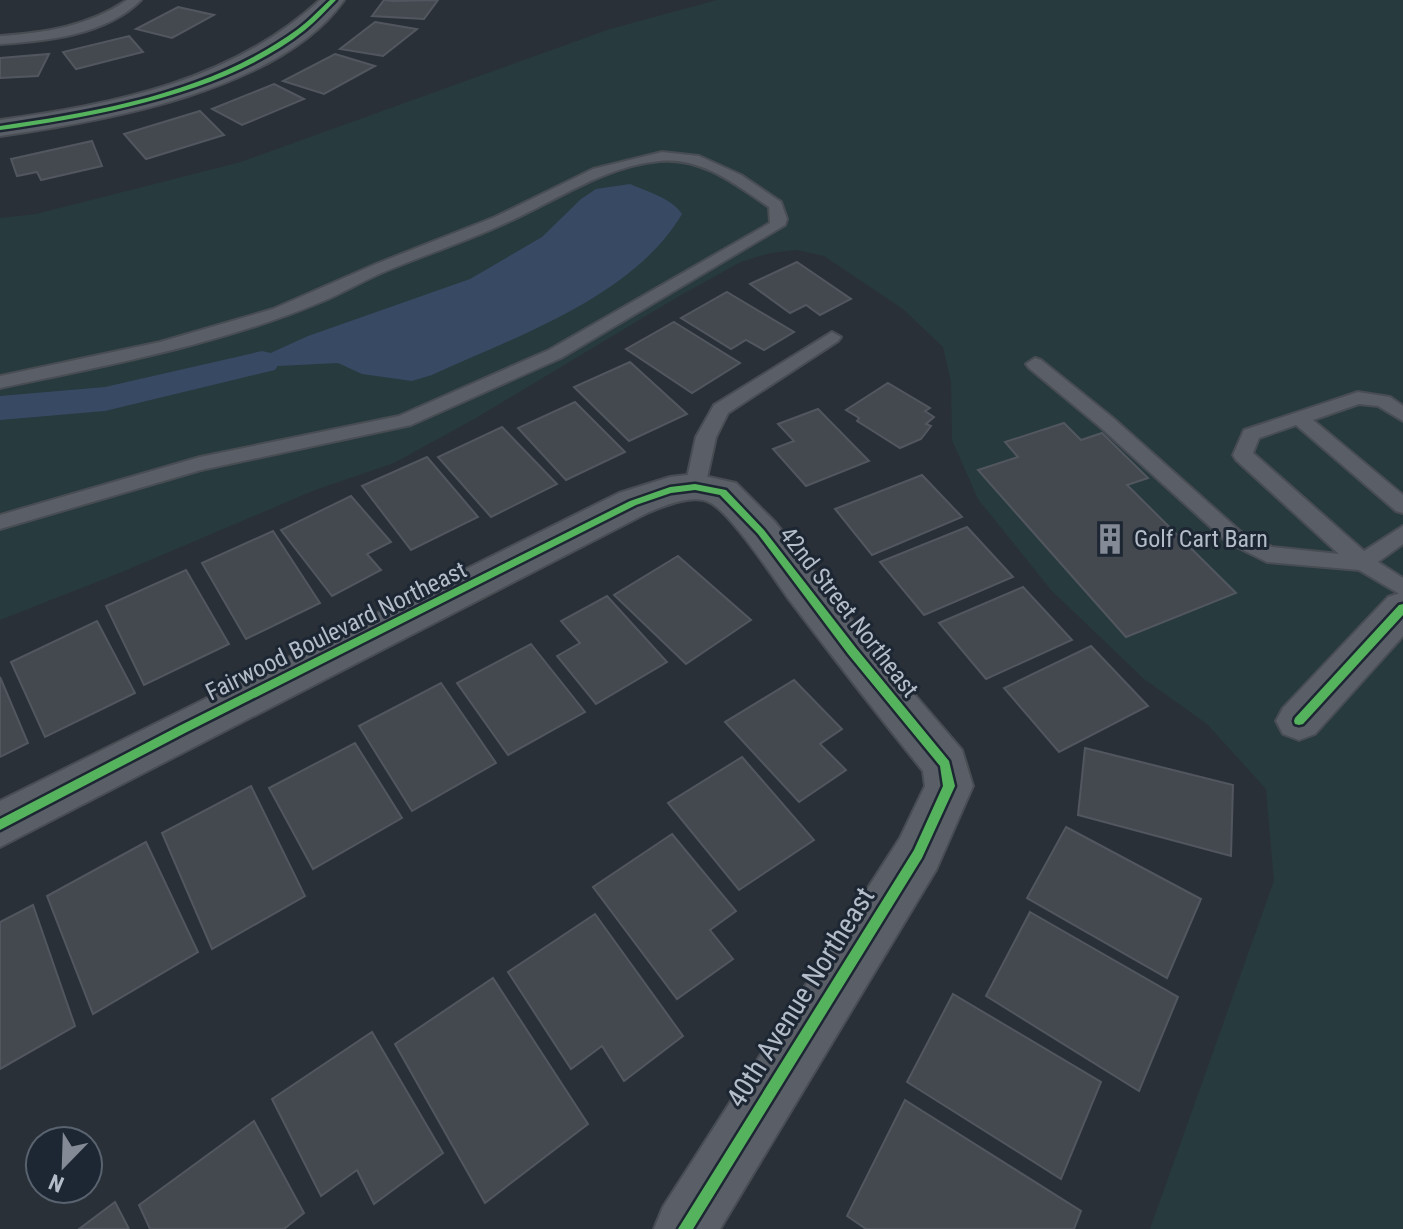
<svg xmlns="http://www.w3.org/2000/svg" width="1403" height="1229" font-family="'Roboto Condensed',sans-serif">
<rect width="100%" height="100%" fill="#2a3038"/>
<!-- green -->
<path fill="#273a3e" d="M717,0H1403V1229H1150L1274,881L1266,789L1207,724L1144,679L1051,590L978,499L952,440L951,382L943,347L903,309L824,256L797,250L770,253L741,262L681,295L476,418L394,463L315,490L122,572L0,620V218L36,214L241,162L610,29Z"/>
<!-- water -->
<path fill="#384963" d="M630,184C646,191 673,199 682,214C633,297 517,336 432,375L412,381L362,374L338,363L278,366L262,362L264,356L308,336L470,279L542,237L581,199L596,189Z"/>
<g fill="none" stroke-linecap="round" stroke-linejoin="round">
<!-- canal -->
<path fill="#384963" fill-rule="evenodd" d="M262,351L275,354L280,362L275,370L105,411L0,420V396L105,387Z"/>
</g>
<!-- building -->
<g fill="#444950" stroke="#52575f" stroke-width="2">
<path d="M384,0L393,1L438,0L424,19L372,16Z"/>
<path d="M178,7L214,15L172,38L136,29Z"/>
<path d="M375,22L417,29L383,56L340,49Z"/>
<path d="M129,36L143,52L76,69L63,52Z"/>
<path d="M49,54L38,76L0,78V58Z"/>
<path d="M335,54L375,66L324,94L283,81Z"/>
<path d="M274,84L304,99L242,125L212,109Z"/>
<path d="M200,111L224,135L146,159L124,134Z"/>
<path d="M92,141L102,166L41,180L37,172L17,176L11,159Z"/>
<path d="M797,262L851,299L820,315L806,305L790,313L750,284Z"/>
<path d="M727,292L794,332L764,350L746,340L731,349L681,318Z"/>
<path d="M674,322L740,363L692,393L626,349Z"/>
<path d="M630,362L687,414L629,441L574,387Z"/>
<path d="M888,383L930,408L925,411L934,417L926,424L931,426L921,439L900,448L857,421L859,418L846,410Z"/>
<path d="M575,402L625,452L566,480L518,428Z"/>
<path d="M818,409L869,461L806,486L773,449L794,441L778,424Z"/>
<path d="M1064,423L1081,440L1102,433L1148,478L1127,485L1236,593L1126,637L978,470L1018,457L1005,442Z"/>
<path d="M502,427L557,484L491,517L438,457Z"/>
<path d="M427,457L478,517L411,550L362,486Z"/>
<path d="M922,475L962,517L872,555L835,509Z"/>
<path d="M351,496L391,542L367,554L381,570L332,596L281,530Z"/>
<path d="M967,527L1013,577L924,615L880,562Z"/>
<path d="M273,531L320,603L246,639L202,563Z"/>
<path d="M678,556L751,620L686,664L614,595Z"/>
<path d="M186,570L229,644L144,685L106,606Z"/>
<path d="M1023,587L1072,640L986,679L939,623Z"/>
<path d="M607,596L667,662L596,704L557,656L580,643L561,621Z"/>
<path d="M97,621L135,693L45,737L11,662Z"/>
<path d="M531,644L585,712L508,755L457,683Z"/>
<path d="M1091,646L1148,706L1059,752L1004,688Z"/>
<path d="M0,677L28,743L0,757Z"/>
<path d="M794,680L842,729L820,744L846,770L799,802L725,722Z"/>
<path d="M441,683L496,763L412,811L359,726Z"/>
<path d="M355,743L402,818L313,869L269,788Z"/>
<path d="M1085,748L1233,785L1231,856L1078,815Z"/>
<path d="M742,757L814,840L739,890L668,803Z"/>
<path d="M251,786L305,896L212,949L162,833Z"/>
<path d="M1066,827L1201,899L1167,978L1027,898Z"/>
<path d="M672,834L736,911L710,930L733,959L677,999L593,887Z"/>
<path d="M146,842L198,952L93,1014L47,896Z"/>
<path d="M33,905L75,1026L0,1069V922Z"/>
<path d="M1030,912L1178,997L1139,1091L986,996Z"/>
<path d="M595,914L683,1036L624,1081L602,1046L571,1069L508,972Z"/>
<path d="M493,978L588,1124L485,1203L395,1044Z"/>
<path d="M953,994L1101,1082L1061,1179L907,1082Z"/>
<path d="M372,1032L443,1153L374,1204L357,1170L321,1196L272,1099Z"/>
<path d="M905,1100L1081,1211L1074,1229H866L847,1216Z"/>
<path d="M254,1121L304,1213L284,1229H150L139,1205Z"/>
<path d="M115,1202L129,1229H79Z"/>
</g>
<g fill="none" stroke-linecap="round" stroke-linejoin="round">
<defs>
<g id="service">
<path d="M127,0H141C106,35 47,41 0,44V36C45,33 89,26 127,0Z"/>
<path d="M662,152L699,156L741,175L781,202L787,219L785,225L561,358L411,425L201,470L0,529V515L200,457L399,416L549,350L770,223L769,207C736,185 702,157 660,161C605,166 559,199 510,221C470,240 427,254 386,271C364,280 343,293 321,302C218,345 108,365 0,388V376L160,342L273,309L376,264L495,217L593,169Z"/>
<path d="M832,332L841,337L838,341L728,413L716,437L705,487L695,494L688,492L685,487L696,437L714,405Z"/>
<path d="M1035,358L1041,360L1113,418L1241,532L1272,547L1339,554L1236,460L1233,455L1244,430L1358,392L1390,397L1403,406V421L1378,406L1359,404L1313,420L1403,495V513L1396,511L1296,425L1259,438L1253,453L1364,551L1403,526V544L1378,562L1403,578V596L1359,570L1267,562L1227,542L1099,426L1029,368L1026,364Z"/>
</g>
<g id="minor">
<path d="M320,0H344C280,91 103,121 0,136V120C115,104 232,81 320,0Z"/>
<path d="M695,474L736,483L775,522L867,639L962,750L973,786L936,870L720,1229H654L663,1207L900,838L925,786L923,771C877,714 832,656 788,598C773,577 732,515 711,503C693,493 664,506 647,513L0,847V801L619,493L670,477Z"/>
<path d="M1403,592V636L1315,734L1299,740L1283,734L1276,721L1283,708L1388,597Z"/>
</g>
</defs>
<!-- service casing -->
<use href="#service" stroke="#484c53" stroke-width="4"/>
<!-- minor casing -->
<use href="#minor" stroke="#484c53" stroke-width="4"/>
<!-- service -->
<use href="#service" fill="#5a5e66" fill-rule="evenodd"/>
<!-- minor -->
<use href="#minor" fill="#5a5e66" fill-rule="evenodd"/>
<defs>
<g id="cycleway">
<path d="M330,0H336C326,10 316,21 305,30C226,93 98,116 0,130V126C103,111 212,92 298,29C309,21 319,10 330,0Z"/>
<path d="M695,484L726,490L764,530L856,648L949,761L955,786L922,858L693,1229H678L914,850L943,786L940,766L848,654L758,534L720,495L695,490L671,493L636,505L187,732L0,830V819L179,726L630,501L670,487Z"/>
<path d="M1403,604V615L1303,724L1299,725L1295,724L1294,721L1295,718L1399,605Z"/>
</g>
</defs>
<!-- cycleway casing -->
<use href="#cycleway" stroke="#1d2633" stroke-width="5"/>
<!-- cycleway -->
<use href="#cycleway" fill="#56b35d" fill-rule="evenodd"/>
</g>
<!-- icons -->
<defs>
<symbol id="building-bare" viewBox="-9 -9 18 18"><path d="M-4-6H4V6H1V3H-1V6H-4ZM-2.5-4.3h1.7v1.8h-1.7ZM.8-4.3h1.7v1.8H.8ZM-2.5-1h1.7V.8h-1.7ZM.8-1h1.7V.8H.8Z" fill="#848b96" stroke="#1d2633" stroke-width="2.5" paint-order="stroke"/></symbol>
</defs>
<g fill-rule="evenodd">
<use href="#building-bare" x="1088" y="517" width="44" height="44"/>
</g>
<g text-anchor="middle" stroke-width="6" stroke-linejoin="round" paint-order="stroke">
<!-- poi labels -->
<g font-size="24" fill="#b4bcc9" stroke="#1d2633" text-anchor="start">
<text x="1134" y="547">Golf Cart Barn</text>
</g>
<!-- street labels -->
<g font-size="24" fill="#b4bcc9" stroke="#1d2633">
<text transform="translate(849 612) rotate(52)" y="8">42nd Street Northeast</text>
<text transform="translate(336 631) rotate(-26)" y="8">Fairwood Boulevard Northeast</text>
</g>
<!-- near-street labels -->
<g font-size="28" fill="#b4bcc9" stroke="#1d2633">
<text transform="translate(800 997) rotate(-58)" y="10">40th Avenue Northeast</text>
</g>
</g>
<!-- north arrow -->
<g transform="translate(64 1165) rotate(203)"><circle r="38" fill="#1d2633" stroke="#59626f" stroke-width="2"/>
<path d="M0-6L14 30L0 20L-14 30Z" fill="#848b96"/>
<text y="-12" font-size="22" font-weight="bold" text-anchor="middle" fill="#b4bcc9">N</text>
</g>
</svg>
